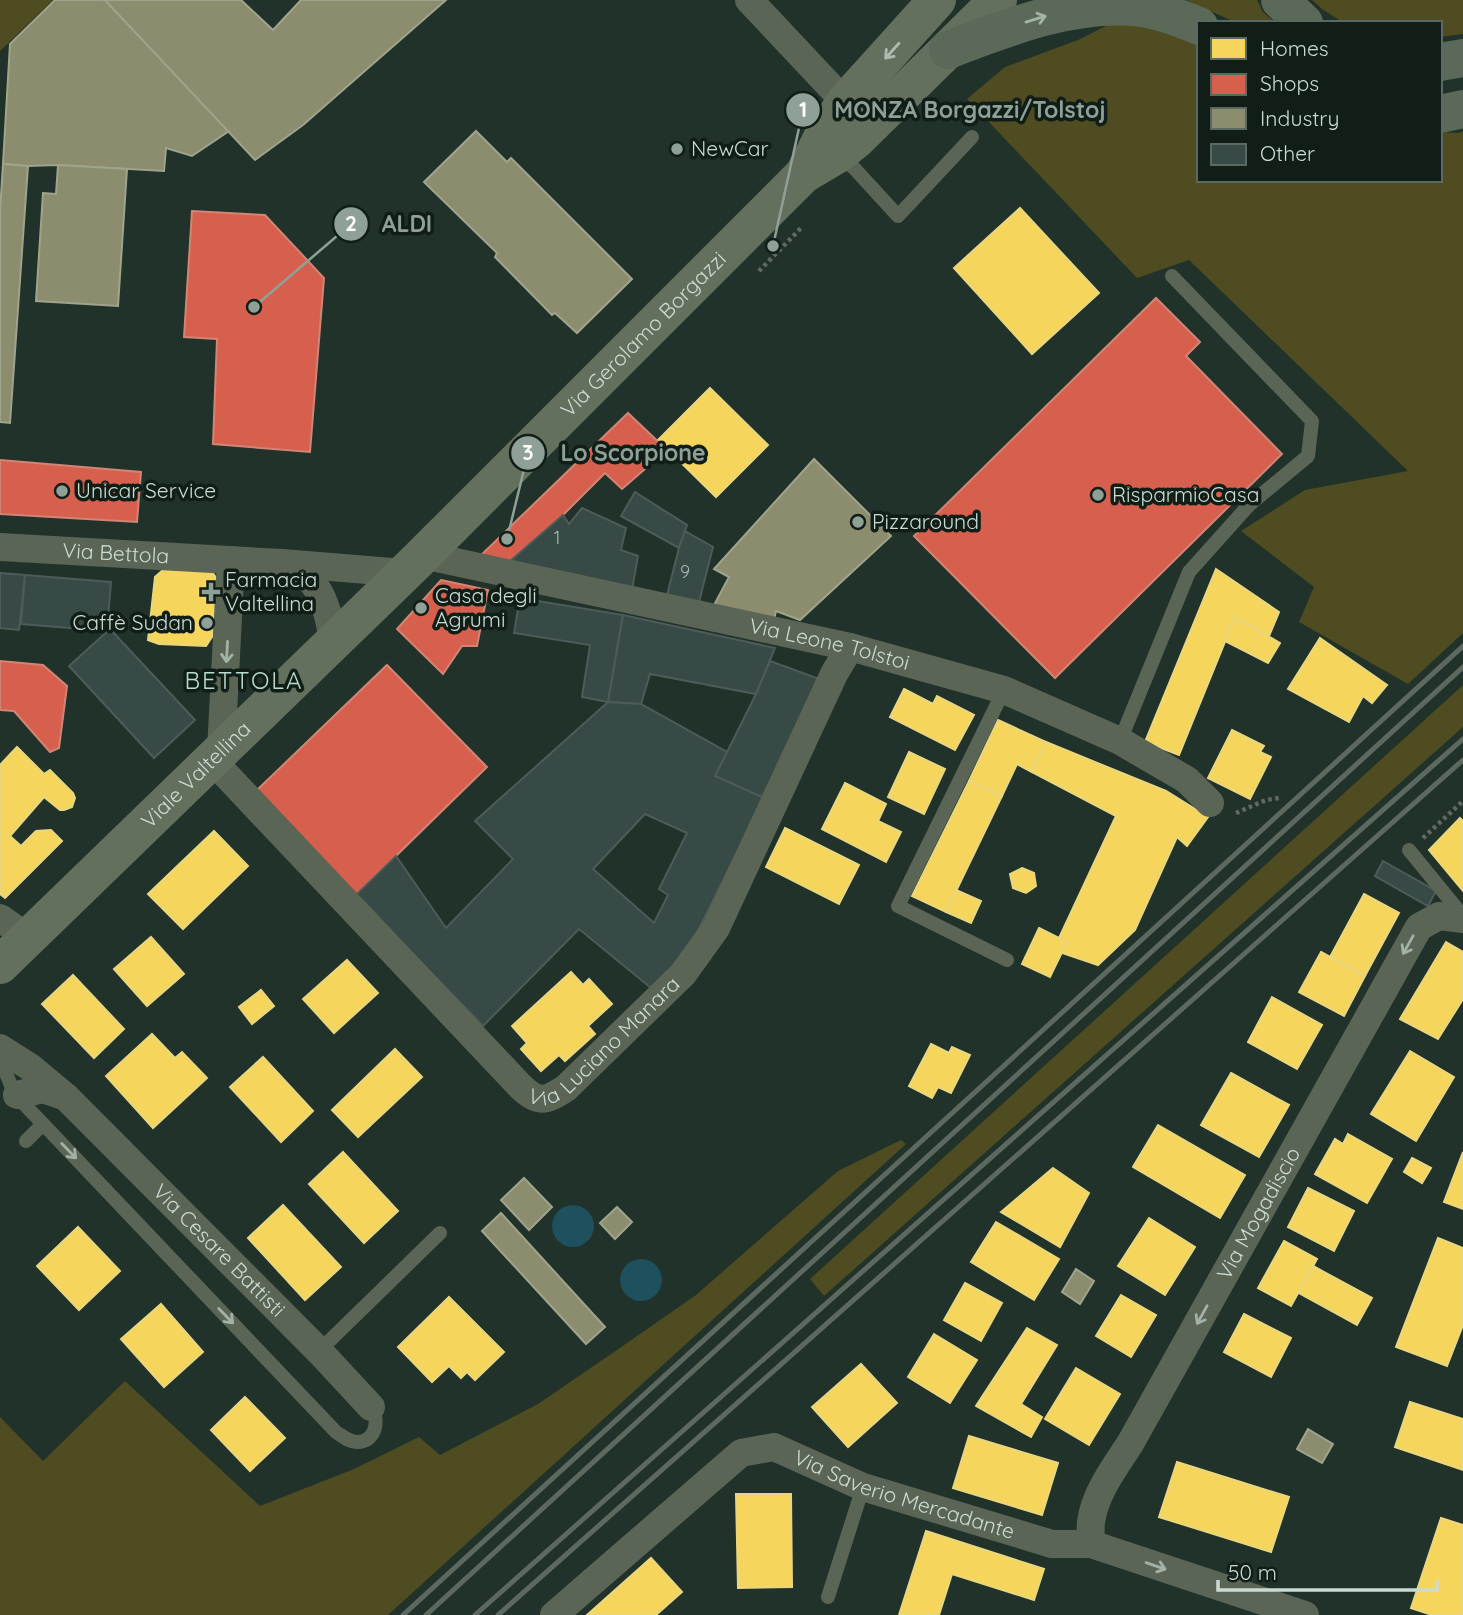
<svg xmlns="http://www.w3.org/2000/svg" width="1463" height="1615" font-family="Quicksand,sans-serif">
<rect width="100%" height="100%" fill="#21322a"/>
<!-- green -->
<g fill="#4e4c20">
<path d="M0,0H53L0,51Z"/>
<path d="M1186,0H1257L1263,12L1276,23H1237Z"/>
<path d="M1312,0H1463V34L1440,37V23H1344L1322,9Z"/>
<path d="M1112,23L1155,27L1199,45V180H1440V132L1459,133L1463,131V633L1408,684L1299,622L1314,587L1241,531L1305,490L1408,471L1189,260L1137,278L967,99L1005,67L1078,40Z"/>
<path d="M1463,685V727L824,1296L810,1279Z"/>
<path d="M901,1140L906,1144L388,1615H0V1417L43,1461L125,1381L260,1506L354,1469L419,1437L440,1455L538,1404L627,1343L696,1295L838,1171Z"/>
</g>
<!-- water -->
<g fill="#1e505e">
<circle cx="573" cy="1226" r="21"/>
<circle cx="641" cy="1280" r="21"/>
</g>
<!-- homes -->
<g fill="#f6d55c" stroke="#e9d77f" stroke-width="2">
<path d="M1020,208L1099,293L1032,354L954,268Z"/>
<path d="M710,388L768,445L716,497L658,440Z"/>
<path d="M164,569L212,572L217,579L212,637L206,646L159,644L148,640L155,577Z"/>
<path d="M1216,569L1279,612L1269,636L1235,617L1179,755L1145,742Z"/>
<path d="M1235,617L1280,643L1268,663L1225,641Z"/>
<path d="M1320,638L1387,685L1372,703L1363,696L1349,722L1288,689Z"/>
<path d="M904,689L933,704L937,696L974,715L955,750L890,717Z"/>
<path d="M998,720L1046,742L1032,772L1017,764L1002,796L969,781Z"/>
<path d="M1232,730L1264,746L1260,752L1271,757L1250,799L1208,778Z"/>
<path d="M1046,742L1166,791L1208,817L1187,846L1177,837L1135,930L1098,965L1062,953L1067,942L1059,938L1116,816L1032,772Z"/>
<path d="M17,747L44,774L50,770L73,793L75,798L72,807L64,810H60L44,797L10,836L21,846L36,831L51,830L62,841L5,898L0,894V765Z"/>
<path d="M909,752L945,769L924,814L888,797Z"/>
<path d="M969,781L1002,796L946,912L912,896Z"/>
<path d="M845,783L886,804L878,821L901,832L886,862L822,829Z"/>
<path d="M1460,818L1463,821V891L1429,850Z"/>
<path d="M785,828L859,865L839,904L766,867Z"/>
<path d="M214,831L248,866L183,929L148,894Z"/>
<path d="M1022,868L1034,873L1036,886L1026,893L1013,888L1010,874Z"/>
<path d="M956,890L981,901L971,923L946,912Z"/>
<path d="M1364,894L1399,913L1365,976L1330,957Z"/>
<path d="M1039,928L1067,942L1050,977L1022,964Z"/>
<path d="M151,937L184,974L147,1006L114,969Z"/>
<path d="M1446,942L1463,952V999L1438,1039L1400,1019Z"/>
<path d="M1321,952L1365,976L1344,1016L1299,992Z"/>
<path d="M347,960L378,993L334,1033L303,999Z"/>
<path d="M571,972L583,985L589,979L612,1004L588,1026L595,1034L565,1061L559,1055L541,1071L521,1049L527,1043L512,1026Z"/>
<path d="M73,975L124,1029L94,1058L42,1004Z"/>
<path d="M261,990L274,1006L252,1024L239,1007Z"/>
<path d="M1272,997L1322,1025L1297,1069L1248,1042Z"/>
<path d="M152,1034L175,1058L182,1052L207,1078L153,1128L106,1076Z"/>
<path d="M931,1044L949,1053L952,1047L970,1055L951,1093L938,1087L932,1098L909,1086Z"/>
<path d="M395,1049L422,1077L358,1137L332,1110Z"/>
<path d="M1410,1051L1454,1077L1416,1141L1371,1114Z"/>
<path d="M263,1057L313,1111L281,1142L230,1087Z"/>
<path d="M1231,1073L1289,1105L1259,1157L1201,1125Z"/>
<path d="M1158,1125L1245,1175L1220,1218L1133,1167Z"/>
<path d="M1348,1134L1392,1159L1367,1203L1315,1174L1335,1139L1343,1144Z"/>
<path d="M343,1152L398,1211L364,1243L309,1184Z"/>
<path d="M1463,1152V1209L1444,1202Z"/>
<path d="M1412,1158L1431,1168L1422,1183L1404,1172Z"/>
<path d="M1053,1168L1089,1193L1060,1247L1001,1212Z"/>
<path d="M1308,1188L1354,1211L1334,1251L1288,1227Z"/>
<path d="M283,1205L341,1267L305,1300L248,1238Z"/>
<path d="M1149,1218L1195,1247L1165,1295L1118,1266Z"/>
<path d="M996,1222L1059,1259L1034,1300L971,1262Z"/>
<path d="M78,1227L120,1271L79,1310L37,1266Z"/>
<path d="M1438,1238L1463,1248V1325L1447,1366L1396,1347Z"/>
<path d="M1284,1241L1317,1259L1291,1306L1258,1288Z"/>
<path d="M1313,1266L1372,1298L1357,1325L1299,1293Z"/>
<path d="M965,1283L1002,1303L981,1341L944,1320Z"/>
<path d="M1121,1295L1156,1315L1131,1357L1096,1336Z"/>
<path d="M449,1297L504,1352L475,1380L467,1372L461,1378L449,1366L432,1382L398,1347Z"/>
<path d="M161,1304L203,1352L164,1387L121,1339Z"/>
<path d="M1244,1314L1291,1338L1271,1377L1224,1352Z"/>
<path d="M1027,1328L1057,1345L1021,1404L1042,1417L1031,1437L976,1406Z"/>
<path d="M934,1334L977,1360L950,1403L908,1377Z"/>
<path d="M861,1364L897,1403L848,1447L812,1407Z"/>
<path d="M1076,1368L1120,1394L1089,1445L1045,1419Z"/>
<path d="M245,1397L285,1438L250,1471L211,1430Z"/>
<path d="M1410,1402L1463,1419V1470L1395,1447Z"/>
<path d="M969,1436L1058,1463L1042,1515L953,1488Z"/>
<path d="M1177,1462L1289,1497L1271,1552L1159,1517Z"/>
<path d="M736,1494H791L792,1587L738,1588Z"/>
<path d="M1441,1518L1463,1525V1615H1432L1411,1608Z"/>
<path d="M926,1531L1044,1569L1034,1600L952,1574L939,1615H899Z"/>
<path d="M651,1558L682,1592L656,1615H587Z"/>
</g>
<!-- shops -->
<g fill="#d6604d" stroke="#d28575" stroke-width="2">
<path d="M192,211L265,215L324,278L310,452L213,444L217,339L184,337Z"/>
<path d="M1156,298L1200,342L1186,356L1282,454L1055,678L914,536Z"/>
<path d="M628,413L667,450L622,489L605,473L563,515L509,562L479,557Z"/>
<path d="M0,460L141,472L137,522L0,514Z"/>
<path d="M441,580L488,590L477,646H462L443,674L397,629Z"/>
<path d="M0,661L43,665L67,686L59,748L50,752L14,711L0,710Z"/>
<path d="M387,665L487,767L356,895L255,792Z"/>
</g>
<!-- industry -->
<g fill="#8c8c6e" stroke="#9fa48c" stroke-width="2">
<path d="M55,0H105L229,131L192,156L166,148L164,171L58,165L28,166L3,164L10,44Z"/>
<path d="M105,0H241L273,30L301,0H446L303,125L255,160Z"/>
<path d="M476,131L507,162L511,158L632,279L577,333L555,313L552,315L495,257L497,253L424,182Z"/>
<path d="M3,164L28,166L10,423L0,422V211Z"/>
<path d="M58,165L127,169L118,306L36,301L43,193L56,194Z"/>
<path d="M814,459L891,536L800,620L776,611L774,620L714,605L729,577L714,569Z"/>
<path d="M524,1178L552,1207L529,1230L501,1200Z"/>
<path d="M617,1207L632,1222L615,1239L600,1223Z"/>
<path d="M501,1213L605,1327L586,1344L482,1231Z"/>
<path d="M1076,1269L1094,1281L1080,1304L1062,1292Z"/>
<path d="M1308,1429L1333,1444L1322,1463L1297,1449Z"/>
</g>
<!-- building -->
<g fill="#374a46" stroke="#4c5c58" stroke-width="2" fill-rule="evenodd">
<path d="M635,492L687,525L679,548L621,516Z"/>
<path d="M582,508L626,528L621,550L638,556L632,590L509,562L563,515L569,524Z"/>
<path d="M685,531L713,547L698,606L666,599L679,548Z"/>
<path d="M0,573L25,575L19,630L0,628Z"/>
<path d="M25,575L111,582L107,631L21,624Z"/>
<path d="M520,598L623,615L608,702L582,697L590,645L514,633Z"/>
<path d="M623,615L775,648L756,694L650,674L641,704L608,702Z"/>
<path d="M110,629L195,720L154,758L69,666Z"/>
<path d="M770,661L822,680L764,798L715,776L756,694Z"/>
<path d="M608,702L641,704L727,752L715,776L764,798L688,951L651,988L579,929L483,1026L356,895L396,856L446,928L513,859L475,821ZM645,814L687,833L659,889L668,895L654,923L593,869Z"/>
<path d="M1383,861L1436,891L1428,906L1375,876Z"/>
</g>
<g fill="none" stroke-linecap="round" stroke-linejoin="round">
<!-- path -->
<g stroke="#606a60" stroke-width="4.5" stroke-dasharray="3.5 3.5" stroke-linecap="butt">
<path d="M759,271L802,227"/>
<path d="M1236,813L1266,800L1279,798"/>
<path d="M1423,838L1463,801"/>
</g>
<!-- service -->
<g stroke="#5b6556" stroke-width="14">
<path d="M841,156L854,168L898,216L972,137"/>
<path d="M1004,690L898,906L1007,960"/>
<path d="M1120,741L1189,572L1249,505L1308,456L1312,421L1172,276"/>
<path d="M1409,850L1463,916"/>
<path d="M0,1058L12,1088L24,1104L336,1432C342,1436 349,1442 357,1442C376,1442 380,1420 371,1407"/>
<path d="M26,1141L43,1124"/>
<path d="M319,1351L440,1233"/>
<path d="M828,1597L863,1487"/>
</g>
<!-- minor -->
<g stroke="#5b6556" stroke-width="28">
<path d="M749,0L845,102"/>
<path id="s1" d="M0,547L282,563L404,573"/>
<path id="s2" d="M423,555L850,647L1004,690L1120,741L1187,780L1210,803"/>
<path d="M285,564C320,575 329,610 333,643"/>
<path d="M221,751L231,560"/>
<path id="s3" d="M212,760L521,1087C539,1104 546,1101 566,1088L683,974L716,928L834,674L850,647"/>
<path d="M0,918L27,937"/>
<path id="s4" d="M0,1048L30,1067L66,1097L319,1351L371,1407"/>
<path d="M17,1095L43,1089L66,1097"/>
<path id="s5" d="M1091,1544C1091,1537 1090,1529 1091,1522C1095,1492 1116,1466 1131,1442L1419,927L1439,916L1463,919"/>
<path id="s6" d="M554,1615L741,1453L774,1447L863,1487L1052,1544H1091L1305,1615"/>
</g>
<!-- secondary -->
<g stroke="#63705e" stroke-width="38">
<path d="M804,174L822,138L845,102L937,0"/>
<path id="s7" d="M0,965L414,564L804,174L838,154L857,139L998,0"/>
</g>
<!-- motorway -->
<g stroke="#5b6958" stroke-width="38">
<path d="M1280,0L1304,23"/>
<path d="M948,50C1008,27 1076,0 1142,8C1162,11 1180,18 1199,26"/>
<path d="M1440,62L1463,58"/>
<path d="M1440,114L1463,109"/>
</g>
<!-- rail -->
<g stroke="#5d695e" stroke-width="5">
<path d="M403,1615L1463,646"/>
<path d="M426,1615L1463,667"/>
<path d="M475,1615L1463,739"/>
<path d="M498,1615L1463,760"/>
</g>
</g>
<!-- one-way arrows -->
<defs><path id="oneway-shaft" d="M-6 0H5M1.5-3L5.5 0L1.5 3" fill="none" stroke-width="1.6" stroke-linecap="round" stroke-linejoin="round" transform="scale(1.75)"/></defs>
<use stroke="#a3b4a7" href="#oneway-shaft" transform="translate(1036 19) rotate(-17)"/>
<use stroke="#abbcaf" href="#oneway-shaft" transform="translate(892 51) rotate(132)"/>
<g stroke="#a3b2a7">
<use href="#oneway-shaft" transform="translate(227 652) rotate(93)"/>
<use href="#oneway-shaft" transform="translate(1408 945) rotate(119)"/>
<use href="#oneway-shaft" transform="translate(69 1151) rotate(46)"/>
<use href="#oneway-shaft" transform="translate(1202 1315) rotate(119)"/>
<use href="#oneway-shaft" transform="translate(226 1316) rotate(46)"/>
<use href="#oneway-shaft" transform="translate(1156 1566) rotate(19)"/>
</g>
<!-- markers -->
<g fill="#8fa097" stroke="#101e17" stroke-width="2.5">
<circle cx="677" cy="149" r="7"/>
<circle cx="62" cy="491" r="7"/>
<circle cx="1098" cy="495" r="7"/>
<circle cx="858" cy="522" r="7"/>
<path d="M207.5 581.5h7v7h7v7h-7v7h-7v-7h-7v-7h7z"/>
<circle cx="421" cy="608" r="7"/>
<circle cx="207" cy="623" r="7"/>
</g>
<g text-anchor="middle" stroke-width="7" stroke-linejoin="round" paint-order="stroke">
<!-- number labels -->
<g font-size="18" fill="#a5b8af">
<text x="557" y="544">1</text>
<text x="685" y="578">9</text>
</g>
<!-- poi labels -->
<g font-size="21" fill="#cadcd2" stroke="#101e17" text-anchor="start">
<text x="691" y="156">NewCar</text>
<text x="76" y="498">Unicar Service</text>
<text x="1112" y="502">RisparmioCasa</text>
<text x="872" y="529">Pizzaround</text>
<text x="225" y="587">Farmacia<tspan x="225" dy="24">Valtellina</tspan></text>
<text x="435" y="603">Casa degli<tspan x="435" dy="24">Agrumi</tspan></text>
<text x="193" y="630" text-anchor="end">Caffè Sudan</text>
</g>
<!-- street labels -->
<g font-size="21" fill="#cadcd2" stroke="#101e17">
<text dy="7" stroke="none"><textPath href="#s7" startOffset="901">Via Gerolamo Borgazzi</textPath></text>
<text dy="7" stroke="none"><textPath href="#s1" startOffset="116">Via Bettola</textPath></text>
<text dy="7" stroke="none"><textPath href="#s2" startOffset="416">Via Leone Tolstoi</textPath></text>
<text dy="7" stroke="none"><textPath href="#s7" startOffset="273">Viale Valtellina</textPath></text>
<text dy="7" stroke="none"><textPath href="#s3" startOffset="558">Via Luciano Manara</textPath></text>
<text dy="7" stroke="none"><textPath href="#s5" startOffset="374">Via Mogadiscio</textPath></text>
<text dy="7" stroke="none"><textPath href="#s4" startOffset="299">Via Cesare Battisti</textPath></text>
<text dy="7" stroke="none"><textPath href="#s6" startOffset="420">Via Saverio Mercadante</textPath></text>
</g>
<!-- quarter labels -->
<g font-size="24" letter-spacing="2" fill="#b7dcc9" stroke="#101e17">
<text x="244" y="689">BETTOLA</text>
</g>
</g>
<!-- callouts -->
<path fill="none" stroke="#8fa097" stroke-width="2.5" d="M773 246L803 110M254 307L351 224M507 539L528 453"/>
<g fill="#8fa097" stroke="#101e17" stroke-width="2.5">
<circle cx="773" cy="246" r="7"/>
<circle cx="254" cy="307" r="7"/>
<circle cx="507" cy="539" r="7"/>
<circle cx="803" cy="110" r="18"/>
<circle cx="351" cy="224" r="18"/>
<circle cx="528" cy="453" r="18"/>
</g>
<g font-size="21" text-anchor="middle" font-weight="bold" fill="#fff">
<text x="803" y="117">1</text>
<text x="351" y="231">2</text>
<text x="528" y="460">3</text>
</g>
<g font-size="23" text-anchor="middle" font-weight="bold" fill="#8fa097" stroke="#101e17" stroke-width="7" stroke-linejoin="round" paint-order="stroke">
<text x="970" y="118">MONZA Borgazzi/Tolstoj</text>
<text x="407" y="232">ALDI</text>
<text x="633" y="461">Lo Scorpione</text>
</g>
<!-- legend -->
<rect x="1197" y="21" width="245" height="161" fill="#101e17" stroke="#5a6a62" stroke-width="2"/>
<rect x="1211" y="38" width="35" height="21" fill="#f6d55c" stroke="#5a6a62" stroke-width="2"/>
<text x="1260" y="56" font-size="21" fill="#cadcd2">Homes</text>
<rect x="1211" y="74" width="35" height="21" fill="#d6604d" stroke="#5a6a62" stroke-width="2"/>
<text x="1260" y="91" font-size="21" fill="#cadcd2">Shops</text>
<rect x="1211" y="108" width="35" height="21" fill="#8c8c6e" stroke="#5a6a62" stroke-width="2"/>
<text x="1260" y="126" font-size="21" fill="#cadcd2">Industry</text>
<rect x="1211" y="144" width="35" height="21" fill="#374a46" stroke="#5a6a62" stroke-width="2"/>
<text x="1260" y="161" font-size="21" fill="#cadcd2">Other</text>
<!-- scale -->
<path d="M1218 1580v10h219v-10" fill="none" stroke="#cadcd2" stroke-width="3.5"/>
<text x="1228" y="1580" font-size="21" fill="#cadcd2" stroke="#101e17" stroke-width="5" paint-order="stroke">50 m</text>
</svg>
